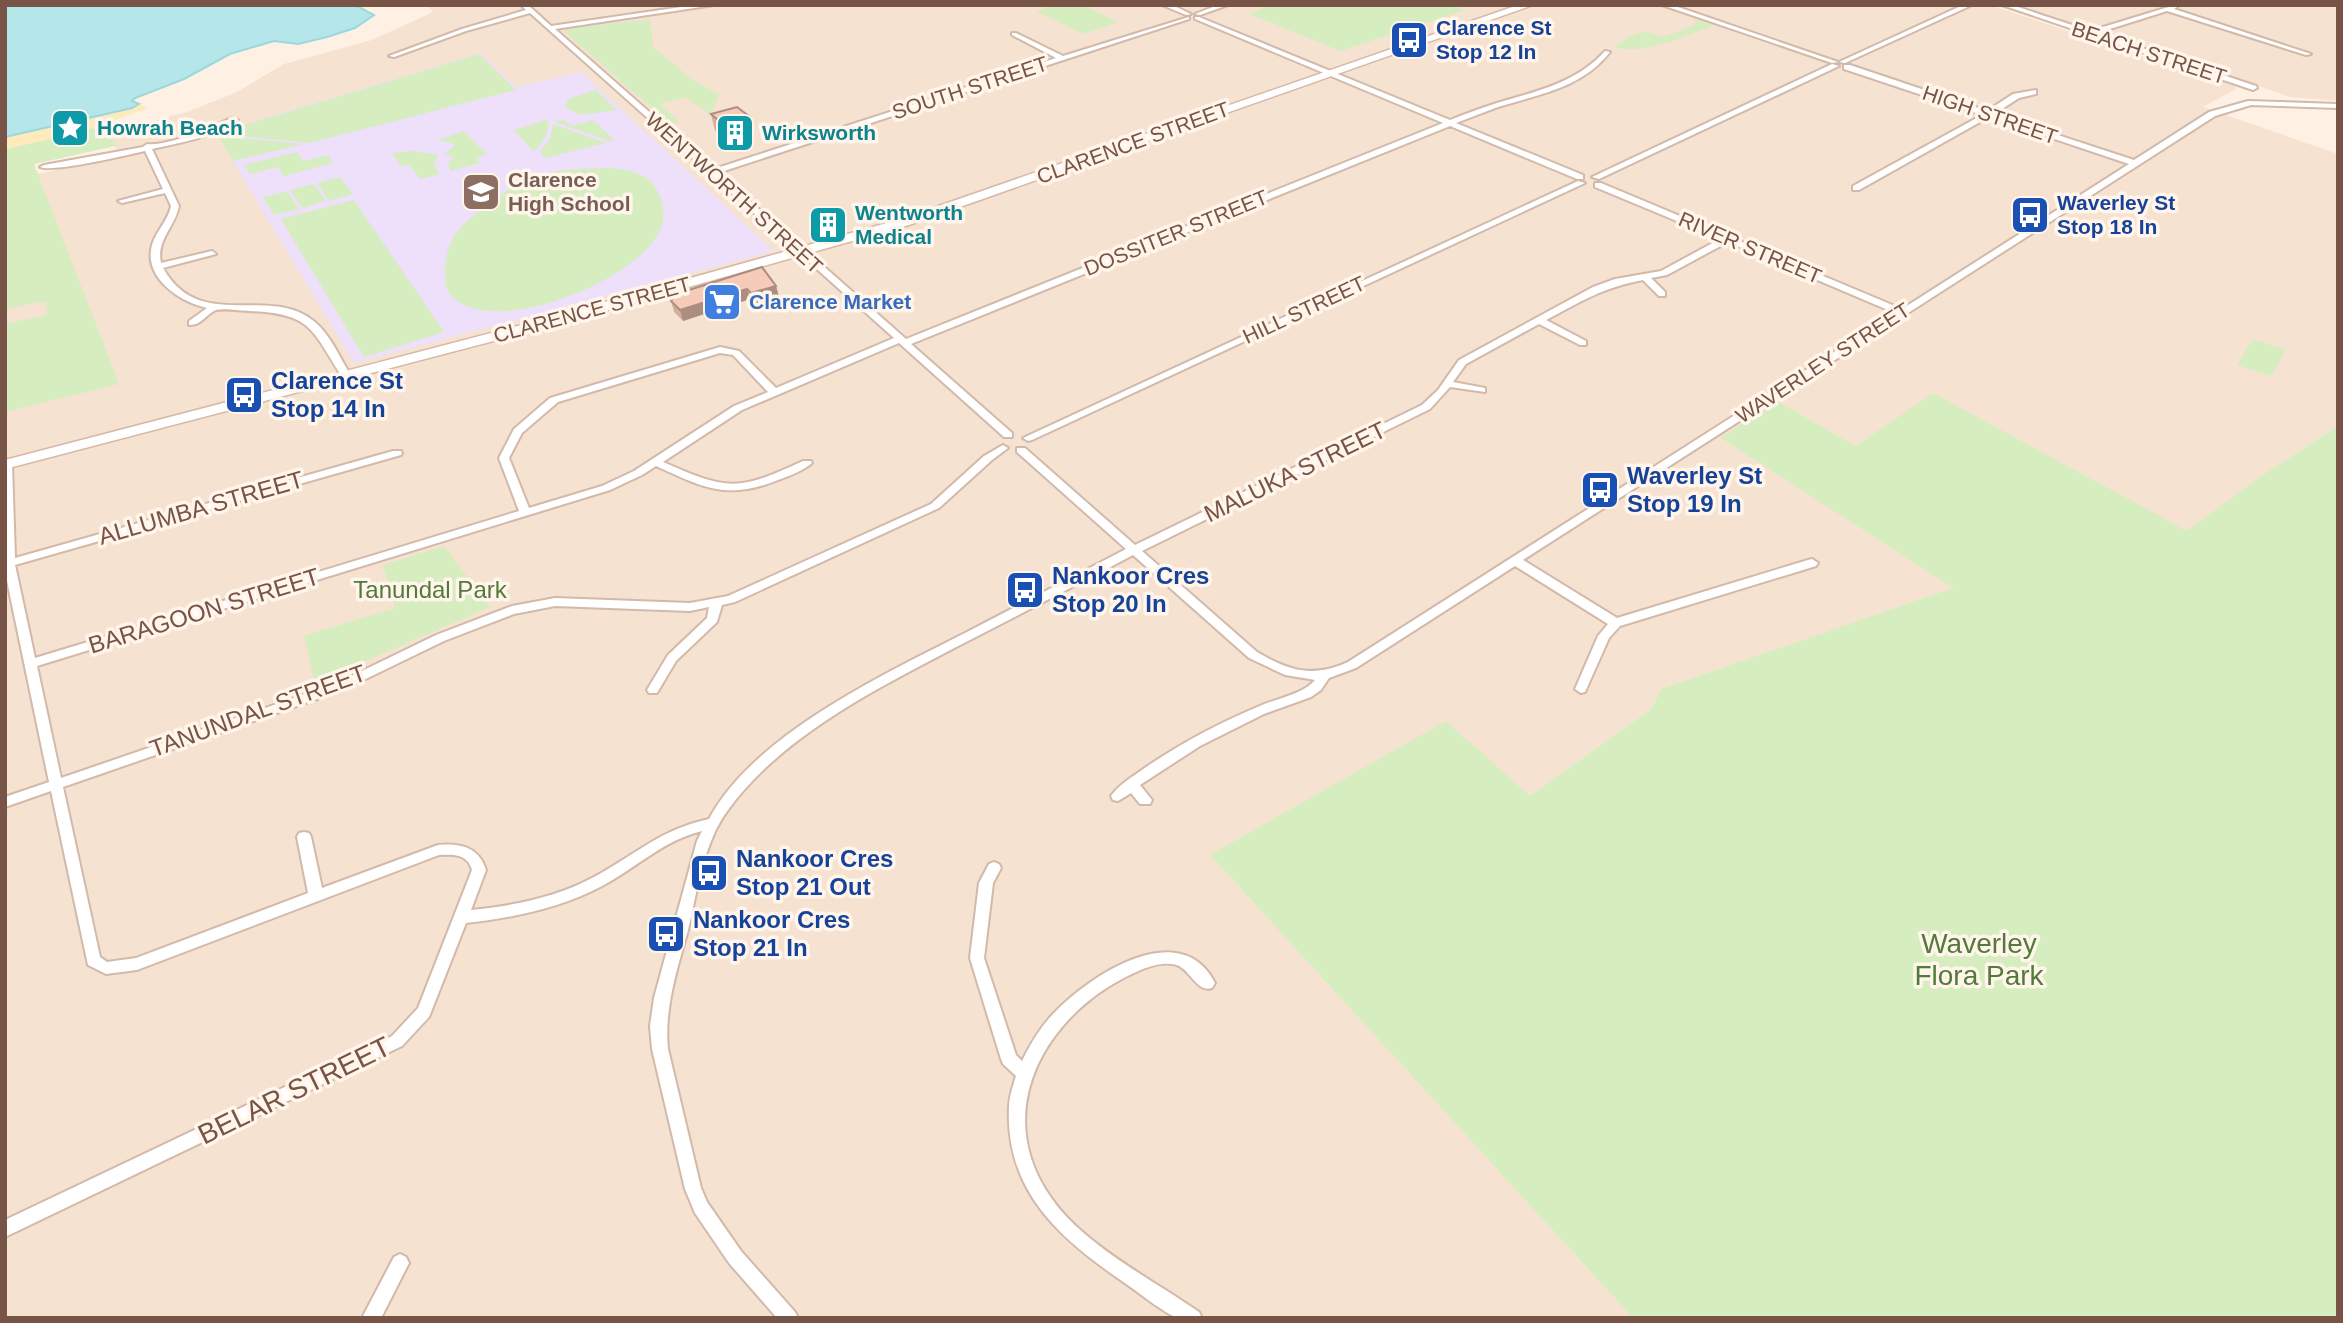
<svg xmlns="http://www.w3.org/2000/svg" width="2343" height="1323" font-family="Arial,sans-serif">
<rect width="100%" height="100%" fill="#fef1e3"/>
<!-- residential -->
<g fill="#f6e2d0">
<path d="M427,5H1990L2235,86L2236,89L2203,107L2338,154V426L2264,474L2190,537L1856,446L1777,401L1722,438L1954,588L1661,689L1651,709L1530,796L1211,856L1633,1318H5V224L53,214L37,174L120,157L109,132L187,112L237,92L284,64L372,40L433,12Z"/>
<path d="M2019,5H2338V101L2290,97Z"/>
</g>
<!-- education -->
<path fill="#eedffa" d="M480,53L517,87L581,72L774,251L354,363L216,133Z"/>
<!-- green -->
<g fill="#d6edc0">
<path d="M1054,5H1082L1118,22L1083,34L1036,11Z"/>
<path d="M1273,5H1451L1465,10L1341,51L1249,14Z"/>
<path d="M650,19L653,47L694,81L719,94L711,115L685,97L660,104L679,122L671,125L565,32L566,29Z"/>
<path d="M1695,19L1714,25C1689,35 1642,56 1615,47L1628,37L1645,31L1662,37L1695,25Z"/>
<path d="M479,54L516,90L309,143L242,136L225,131Z"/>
<path d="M596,90L617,110L581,115L565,108L568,99Z"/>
<path d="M546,120L549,122L546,137L534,152L514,130Z"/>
<path d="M564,120L571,126L593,120L614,140L609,141L553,121Z"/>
<path d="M110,124L109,132L116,146L34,164L119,384L5,412V324L47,315L46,301L5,309V149Z"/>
<path d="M553,124L606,143L545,158L540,151L550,139Z"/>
<path d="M464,131L487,154L476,159L480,163L451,171L448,165L453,156L444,155L455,145L446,141H436Z"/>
<path d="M220,132L241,138L303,144L233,161L216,133Z"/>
<path d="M412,151L438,155L434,166L440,174L420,179L409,165L402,167L392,153Z"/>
<path d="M297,152L303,161L327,155L333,163L284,176L278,167L250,174L244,165Z"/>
<path d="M606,168C627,169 650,172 659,194C663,204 665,215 662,225C647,278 489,343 450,294C445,288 445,281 445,273C445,233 466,221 496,199C504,193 513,184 522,180C546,170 580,168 606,168Z"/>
<path d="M340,177L353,194L329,201L317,183Z"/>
<path d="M314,184L326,201L302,208L290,190Z"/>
<path d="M287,191L299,209L274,215L263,197Z"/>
<path d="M353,200H354L444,332L364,357L281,219Z"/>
<path d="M2253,339L2286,350L2271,376L2237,365Z"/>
<path d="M1933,393L2187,531L2264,474L2338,426V1318H1633L1210,855L1446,721L1530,796L1651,709L1661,689L1953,588L1721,438L1777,401L1856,446Z"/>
<path d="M444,546L490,607L315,683L304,636L395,608L383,565Z"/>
</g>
<!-- sand -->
<path fill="#ffeabc" d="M139,104L148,108L79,133L5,149V137Z"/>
<!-- water -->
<path fill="#b5e6e9" stroke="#9bd8dc" stroke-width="2" d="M5,5H355L374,15L355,28L327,37L298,44L274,41L230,54L184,79L135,98L132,101L139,104L132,108L5,137Z"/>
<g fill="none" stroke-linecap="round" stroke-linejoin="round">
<defs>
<g id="minor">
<path d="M521,5H528L551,26L695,5H714L555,29L714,169L1056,58L1012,35V33H1016L1063,56L1189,17V19L718,173L906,339L1443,123L1195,19V17H1199L1450,120C1465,114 1481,108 1497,103C1537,91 1576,83 1605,51L1610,52C1582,88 1540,94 1498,107C1484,112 1470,118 1456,123L1583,175V179H1577L1450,126L911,344L1012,433V437H1004L899,343L742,410L663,462C729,491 738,491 803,461H811L812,463C803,471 789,476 778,480C727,501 702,487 656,466L642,475L610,490L37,666L61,778L335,684L436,635L512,606L555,598L690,603L728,596L931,504L984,456L1003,445L1008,448L992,460L939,508L735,602L722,605L717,622L676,661L657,693H649L647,690L668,655L707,618L709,607L690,611L555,606L514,614L444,641L343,690L63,787L100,957L107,962L136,958L308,893L297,837L299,833L304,832L309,833L311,837L322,888L438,845C460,843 479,847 486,870L471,910C513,906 557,897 594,877C637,854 659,830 709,819C753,736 882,675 965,633C1019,605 1072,577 1126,549L1017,452V448H1025L1135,545L1422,405L1438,390L1459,360L1593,287L1615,279L1661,271L1720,239L1595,187V183H1601L1902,309L2129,164L1989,117L1859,190H1853V186L1982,115L1844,69V65H1850L1987,111L2013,94L2036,90V94L2019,98L1994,114L2134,160L2209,112L2248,101L2338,104V108L2251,105L2215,116L1523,560L1617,618L1808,560L1812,559L1818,563L1816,566L1620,626L1609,638L1585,692L1581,693L1575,689L1598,636L1608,624L1515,566L1356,668L1329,678L1321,690L1311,697L1264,714L1200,746L1140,785L1152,800L1150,804H1140L1131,793L1118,801L1113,800L1111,796C1118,786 1129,779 1139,772C1177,745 1219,723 1262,705C1279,698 1303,694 1315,680L1285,675L1249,658L1133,555C1077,585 1020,614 964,643C882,686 783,734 728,810C704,841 697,892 688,930C677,970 664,1008 668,1049L701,1188L707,1202L741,1251L795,1312L798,1318H777L729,1263L695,1213L685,1189L652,1049L650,1026L654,998L697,841L702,831C664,840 636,868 602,886C561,908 512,918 466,923L429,1017L402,1046L5,1237V1220L392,1036L418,1008L472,870C468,854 453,854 439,855L137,970L106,974L88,965L51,791L5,807V797L49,782L5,571V461L12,464L15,558L393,451H401L402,453L401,455L15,565L35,658L519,511L499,458L514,429L550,398L720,347L739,351L776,388L894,338L530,13L466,31L394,57L389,56L462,29L526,10ZM1728,242L1895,313L1348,662C1313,678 1289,671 1257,652L1142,551L1430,409L1450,387L1485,392V388L1453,382L1466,364L1539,324L1580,345H1586V341L1546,320C1580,302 1604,287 1643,280L1659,296H1665V292L1651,278L1667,275ZM720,353L733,355L768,392L734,406L634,471L602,486L529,508L509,458L522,433L558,402Z"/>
<path d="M1162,5H1172L1191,14L1186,15Z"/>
<path d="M1218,5H1228L1200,15L1195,14Z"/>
<path d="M1662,5H1672L1838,62L1832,63Z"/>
<path d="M1963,5H1972L1845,63L1839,62Z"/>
<path d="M2002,5H2012L2090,31L2175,5L2177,7L2174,9L2311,54L2306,55L2167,11L2097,33L2256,86L2257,88L2253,90Z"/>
<path d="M1832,64L1839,66L1599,179L1592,177Z"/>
<path d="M231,118L238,120C214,137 180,143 152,149L179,206C175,227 156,240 161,263L212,251L216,254L163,268C200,334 269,283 315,322C331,336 340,358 351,376L349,378H343C312,331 313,313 249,311C240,311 225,308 216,310C206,314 201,326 189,325V321L207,308C180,302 143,278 152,245C156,231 168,221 171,206L165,193L122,203L118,201L163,189L145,151C127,155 52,173 40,167L44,165L143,147L147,144C165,147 213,127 231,118Z"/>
<path d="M1578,181L1585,183L1032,440L1028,441L1023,438Z"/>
<path d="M994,862L999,864L1001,868L993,883L984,958L1016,1055L1022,1061C1031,1043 1041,1026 1055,1012C1090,976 1180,915 1215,983L1212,988C1198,993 1191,972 1179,966C1168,961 1153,965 1143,969C1051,1006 986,1108 1052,1199C1084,1245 1153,1280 1199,1312L1202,1318C1194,1318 1182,1320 1175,1317C1160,1310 1137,1291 1122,1281C1059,1238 1005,1190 1009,1107C1009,1097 1013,1086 1016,1076L1003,1064L1001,1059L970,958L979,883L989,864Z"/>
<path d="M400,1254L406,1257L409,1263L381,1318H362L394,1257Z"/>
</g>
<path id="secondary" d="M1518,5H1533L909,225L547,327L5,469V460L537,321L901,219Z"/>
</defs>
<!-- minor casing -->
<use href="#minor" stroke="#d2b9aa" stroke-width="4"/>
<!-- secondary casing -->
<use href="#secondary" stroke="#d6b8a8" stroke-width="3"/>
<!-- minor -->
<use href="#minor" fill="#fff" fill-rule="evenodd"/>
<!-- secondary -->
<use href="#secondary" fill="#fff" fill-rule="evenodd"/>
</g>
<!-- wall -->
<g fill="#d4af9e">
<path d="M711,114L753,134L729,142L715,131Z"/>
<path d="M776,286L779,297L753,304L750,299L683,321L674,312L671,301L676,294Z"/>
</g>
<!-- shaded-wall -->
<g fill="#ac8e81">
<path d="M750,117L753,134L729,142L725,126Z"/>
<path d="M776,286L779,297L753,304L751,293Z"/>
<path d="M747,289L750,299L683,321L680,310Z"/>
</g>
<!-- building -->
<g fill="#f6cbb8" stroke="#ac8e81" stroke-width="2">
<path d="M737,107L750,117L725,126L711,114Z"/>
<path d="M762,267L776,286L751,293L747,289L680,310L671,301L676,294Z"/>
</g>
<!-- icons -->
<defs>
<symbol id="bus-square" viewBox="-11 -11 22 22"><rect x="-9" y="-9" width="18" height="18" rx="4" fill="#1a4fb4" stroke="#fff5eb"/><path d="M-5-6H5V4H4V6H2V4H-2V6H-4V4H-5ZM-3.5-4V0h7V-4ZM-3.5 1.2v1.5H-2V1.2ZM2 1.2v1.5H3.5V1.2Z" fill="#fff"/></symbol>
<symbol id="sight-square" viewBox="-11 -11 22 22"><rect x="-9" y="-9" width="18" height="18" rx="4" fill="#0f9aa8" stroke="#fff5eb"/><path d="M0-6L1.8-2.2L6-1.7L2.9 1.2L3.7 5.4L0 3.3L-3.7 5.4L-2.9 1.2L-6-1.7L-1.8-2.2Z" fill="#fff"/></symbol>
<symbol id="building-square" viewBox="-11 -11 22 22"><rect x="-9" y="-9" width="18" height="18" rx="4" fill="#0f9aa8" stroke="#fff5eb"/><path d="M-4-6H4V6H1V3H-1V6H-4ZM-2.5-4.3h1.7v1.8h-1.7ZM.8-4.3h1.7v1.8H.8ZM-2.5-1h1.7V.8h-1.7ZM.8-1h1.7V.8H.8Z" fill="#fff"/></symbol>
<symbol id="school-square" viewBox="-11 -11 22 22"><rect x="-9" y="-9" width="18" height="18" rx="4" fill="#8d6e63" stroke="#fff5eb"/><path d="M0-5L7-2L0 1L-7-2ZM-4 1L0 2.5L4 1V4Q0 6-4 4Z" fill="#fff"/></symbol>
<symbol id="supermarket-square" viewBox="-11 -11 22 22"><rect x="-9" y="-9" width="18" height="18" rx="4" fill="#3f7fe0" stroke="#fff5eb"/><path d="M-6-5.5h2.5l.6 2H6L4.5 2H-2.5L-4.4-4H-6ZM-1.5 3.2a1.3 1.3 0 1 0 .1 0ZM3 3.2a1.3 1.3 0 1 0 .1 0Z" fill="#fff"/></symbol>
</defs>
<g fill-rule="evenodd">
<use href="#bus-square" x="1387" y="18" width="44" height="44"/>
<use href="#sight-square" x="48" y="106" width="44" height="44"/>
<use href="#building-square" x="713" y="111" width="44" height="44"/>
<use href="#school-square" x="459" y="170" width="44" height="44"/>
<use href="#bus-square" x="2008" y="193" width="44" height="44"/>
<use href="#building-square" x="806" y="203" width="44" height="44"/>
<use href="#supermarket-square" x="700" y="280" width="44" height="44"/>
<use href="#bus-square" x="222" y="373" width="44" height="44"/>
<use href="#bus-square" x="1578" y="468" width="44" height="44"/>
<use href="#bus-square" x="1003" y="568" width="44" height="44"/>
<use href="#bus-square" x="687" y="851" width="44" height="44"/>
<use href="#bus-square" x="644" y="912" width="44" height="44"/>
</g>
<g text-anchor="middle" stroke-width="7" stroke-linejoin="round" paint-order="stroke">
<!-- far-transit labels -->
<g font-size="21" font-weight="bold" fill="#164399" stroke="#fff5eb" text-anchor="start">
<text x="1436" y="35">Clarence St<tspan x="1436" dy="24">Stop 12 In</tspan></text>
<text x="2057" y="210">Waverley St<tspan x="2057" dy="24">Stop 18 In</tspan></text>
</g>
<!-- far-street labels -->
<g font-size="21" fill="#785446" stroke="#fff5eb">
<text transform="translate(2149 53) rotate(18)" y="7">BEACH STREET</text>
<text transform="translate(970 88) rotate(-18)" y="7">SOUTH STREET</text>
<text transform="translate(1990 115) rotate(19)" y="7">HIGH STREET</text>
<text transform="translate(1133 143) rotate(-20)" y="7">CLARENCE STREET</text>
<text transform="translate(734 193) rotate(42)" y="7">WENTWORTH STREET</text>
<text transform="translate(1176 233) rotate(-22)" y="7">DOSSITER STREET</text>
<text transform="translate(1750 248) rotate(23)" y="7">RIVER STREET</text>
<text transform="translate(592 310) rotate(-15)" y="7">CLARENCE STREET</text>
<text transform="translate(1304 310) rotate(-25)" y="7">HILL STREET</text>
<text transform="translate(1823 363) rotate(-33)" y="7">WAVERLEY STREET</text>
</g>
<!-- far-culture labels -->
<g font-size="21" font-weight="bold" fill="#0d838f" stroke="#fff5eb" text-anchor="start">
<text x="97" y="135">Howrah Beach</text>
<text x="762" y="140">Wirksworth</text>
<text x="855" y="220">Wentworth<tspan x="855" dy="24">Medical</tspan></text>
</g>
<!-- far-education labels -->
<g font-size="21" font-weight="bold" fill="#785e54" stroke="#fff5eb" text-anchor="start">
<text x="508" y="187">Clarence<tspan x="508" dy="24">High School</tspan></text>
</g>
<!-- far-shop labels -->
<g font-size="21" font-weight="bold" fill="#366cbe" stroke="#fff5eb" text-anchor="start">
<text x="749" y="309">Clarence Market</text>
</g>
<!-- transit labels -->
<g font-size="24" font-weight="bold" fill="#164399" stroke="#fff5eb" text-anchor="start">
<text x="271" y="389">Clarence St<tspan x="271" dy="28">Stop 14 In</tspan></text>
<text x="1627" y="484">Waverley St<tspan x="1627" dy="28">Stop 19 In</tspan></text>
<text x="1052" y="584">Nankoor Cres<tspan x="1052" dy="28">Stop 20 In</tspan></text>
<text x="736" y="867">Nankoor Cres<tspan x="736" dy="28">Stop 21 Out</tspan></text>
<text x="693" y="928">Nankoor Cres<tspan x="693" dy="28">Stop 21 In</tspan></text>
</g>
<!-- street labels -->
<g font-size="24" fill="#785446" stroke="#fff5eb">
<text transform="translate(1295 472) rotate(-26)" y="8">MALUKA STREET</text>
<text transform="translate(201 508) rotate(-16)" y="8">ALLUMBA STREET</text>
<text transform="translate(204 611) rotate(-17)" y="8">BARAGOON STREET</text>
<text transform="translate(258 711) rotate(-20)" y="8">TANUNDAL STREET</text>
</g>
<!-- park labels -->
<g font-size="24" fill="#527a3b" stroke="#fff5eb">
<text x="430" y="598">Tanundal Park</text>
</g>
<!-- near-park labels -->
<g font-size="28" fill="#527a3b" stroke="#fff5eb">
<text x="1979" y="953">Waverley<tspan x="1979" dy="32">Flora Park</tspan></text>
</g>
<!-- near-street labels -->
<g font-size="28" fill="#785446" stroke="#fff5eb">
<text transform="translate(294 1090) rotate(-26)" y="10">BELAR STREET</text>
</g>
</g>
<!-- border -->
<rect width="2343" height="1323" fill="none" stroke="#785446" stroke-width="14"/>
</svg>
